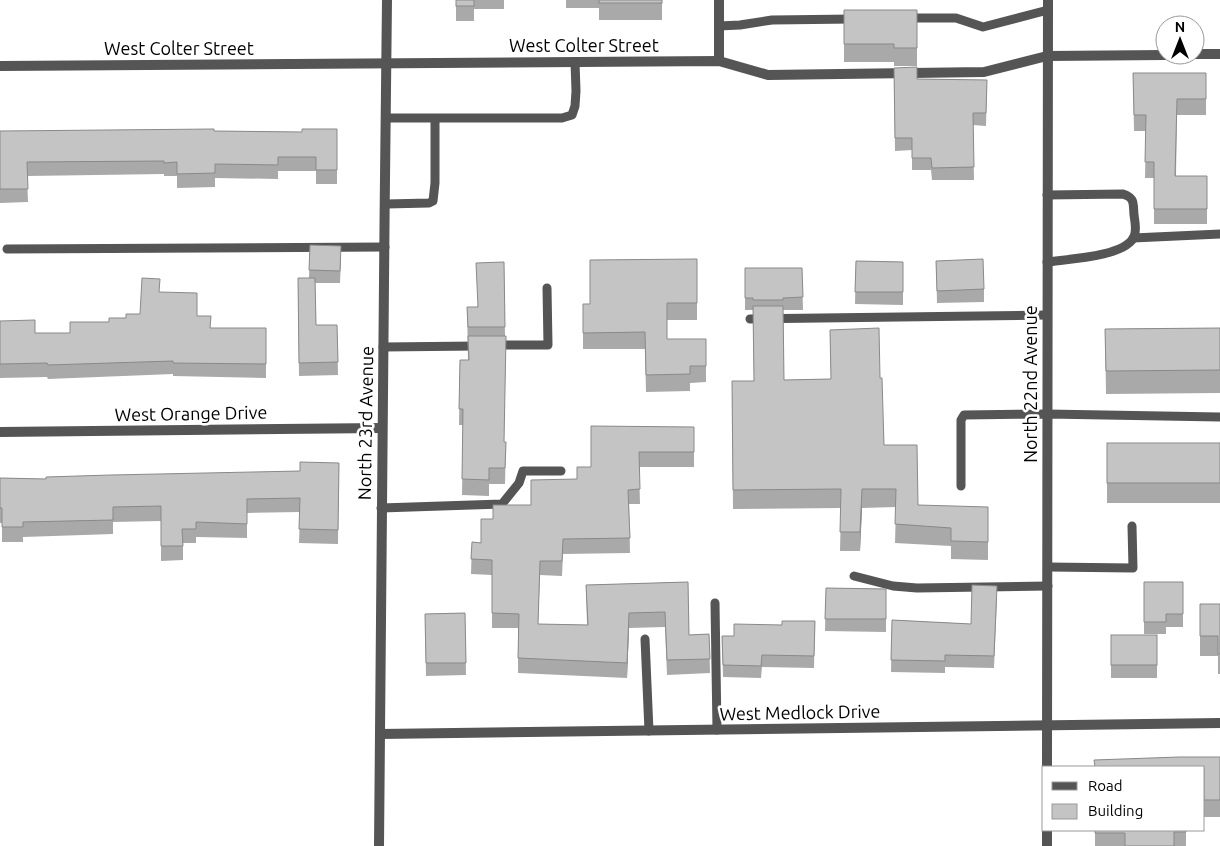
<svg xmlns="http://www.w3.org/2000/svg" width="1220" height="846" font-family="Ubuntu,sans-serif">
<rect width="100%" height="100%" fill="#fff"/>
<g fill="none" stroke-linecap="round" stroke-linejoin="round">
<!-- service -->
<g stroke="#555" stroke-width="9">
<path d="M907,18H956L983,27L1048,10"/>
<path d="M719,26L740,25L772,20L854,19"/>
<path d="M386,118H562L572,115L575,106L576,91L575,62"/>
<path d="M1047,195L1123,194C1135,198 1133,203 1134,215C1135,222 1137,230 1134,237C1124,257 1068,259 1047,262"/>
<path d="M386,204L429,203L433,201L435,183V119"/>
<path d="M1133,238L1220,234"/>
<path d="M7,249L385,247"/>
<path d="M750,319L1047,315"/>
<path d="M493,345H548L547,288"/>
<path d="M383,347L478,346"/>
<path d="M961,486V420L964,415L1047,414L1220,417"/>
<path d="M381,508L502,504L519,483L523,471H561"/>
<path d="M1048,567L1133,568L1132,526"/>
<path d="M854,576L893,586L917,588L1048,586"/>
<path d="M715,603L717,730"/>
<path d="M645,639L649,731"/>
</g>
<!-- minor -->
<g stroke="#555" stroke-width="10">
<path d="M719,61V0"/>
<path d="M0,432L382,428"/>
<path d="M380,734L1220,723"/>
<path d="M1047,767L1048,0"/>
<path d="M1047,846V830"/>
</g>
<!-- tertiary -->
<g stroke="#555" stroke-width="10">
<path d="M1195,54H1220"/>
<path d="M0,66L719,61L768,75L984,72L1047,56L1165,55"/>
<path d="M379,846C380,564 384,282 387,0"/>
</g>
</g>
<!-- wall -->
<g fill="#a9a9a9">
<path d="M456,0H504V9H474V21H456Z"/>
<path d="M566,0H662V20H599V8H566Z"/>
<path d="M844,10H917V66H894V62H844Z"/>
<path d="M894,68L917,79L987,80L986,126L973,125L974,180H932L931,170H912V150L895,151Z"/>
<path d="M1133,73H1206V115H1177L1176,176H1207V224H1154V178H1145L1146,131H1134Z"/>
<path d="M337,129V184H316V171H278V179L215,178V187L177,188V176H164V174L27,176L28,202L0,203V131H214L302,132Z"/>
<path d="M310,245L341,258L340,283H315L316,325H337L338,375L299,376L298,278H309Z"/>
<path d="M697,259V320H667V339H706V382L690,383V391L646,392L645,349H583V304H590Z"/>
<path d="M856,261L903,262V305L855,304Z"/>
<path d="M936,261L984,289V302L937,303Z"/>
<path d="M504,262L505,336L504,442H506L505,484H489V496L462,495L463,425H459L460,360H468L467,307H477Z"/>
<path d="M745,268H802L803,310H783L784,380L831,379L830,330L880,378L884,445L918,505L988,526V560L951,559V546L895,543L896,507L862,508L860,551H840L841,508L733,509L732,381H754L753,310H745Z"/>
<path d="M160,292L197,316L211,328H266V378L173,376V374L48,379L47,377L0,378V321L35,333H70L140,314Z"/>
<path d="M1220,328V393L1106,394L1105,329Z"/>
<path d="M694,427V467H639L640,504H629L630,553L563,554L562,576L540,575L538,624L587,625L586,585L688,582L689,635L709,634L710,673L667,675L665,627L629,628L627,678L518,673V628H492V575L471,574L472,542L481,543L493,519L531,505L577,479L591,467Z"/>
<rect x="1107" y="443" width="113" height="60"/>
<path d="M339,463L338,544L299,543L300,512L247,513V538L196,537V543H183V560L161,561V521L113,522V534L23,537V542H2V523H0V478L46,479L300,471Z"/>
<path d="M1144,582H1183V627H1166V634H1144Z"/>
<path d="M826,588L886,589V632L825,631Z"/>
<path d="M997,597L994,668L945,667V673L891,672L892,620L971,624Z"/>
<path d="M1200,604H1220V674H1218V656H1200Z"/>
<path d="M465,613L466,675L426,676L425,614Z"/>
<path d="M815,621L814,668L762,667L761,678L723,677L722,636H734L782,625Z"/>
<rect x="1111" y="635" width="46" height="43"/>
<path d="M1220,757V817H1204V767Z"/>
<rect x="1095" y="830" width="91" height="16"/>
</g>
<!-- shaded-wall -->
<g fill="#898989">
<path d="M862,489V508L860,551V532Z"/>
<path d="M629,613V628L627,678V663Z"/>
</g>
<!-- building -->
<g fill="#c4c4c4" stroke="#898989">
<rect x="456" y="0" width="18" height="6"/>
<rect x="599" y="0" width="63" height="3"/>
<path d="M844,10H917V48H894V44H844Z"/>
<path d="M917,67V79L987,80L986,113H973L974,167L932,168L931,158H912V138H895L894,68Z"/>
<path d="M1133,73H1206V99H1177L1175,176H1207V209H1154V162H1145L1146,115H1134Z"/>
<path d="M214,129V131L302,132V129H337V170H316V157H278V165L215,164V173L177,174V162L164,163V161L27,162L28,189H0V131Z"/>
<path d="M310,245L341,246L340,271L309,270Z"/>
<path d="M697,259V303H667V339H706V366H690V374L646,375L645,332L583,333V304H590V260Z"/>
<path d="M983,259L984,289L937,291L936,261Z"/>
<path d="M856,261L903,262V292H855Z"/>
<path d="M504,262L505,327H468L467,307H478L476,263Z"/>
<path d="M745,268H802L803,297L783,298V300H753V298H745Z"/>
<path d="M142,278L160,279L159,292L197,293V316H211L210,328H266V364L173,363V361L48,365L47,363L0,364V321L35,320V333H70V322H109V318H126V314H140Z"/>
<path d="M298,278H315L316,325H337L338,362L299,363Z"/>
<path d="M753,306H783L784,380L831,379L830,330L879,328L880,378H882L884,445H917L918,505L988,507V542L951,541V528L895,524L896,489H862L860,532H840L841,489L733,490L732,381H754Z"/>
<path d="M1220,328V370L1106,371L1105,329Z"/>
<path d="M468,336H506L504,442H506L505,468H489V480L462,479L463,409H459L460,360H469Z"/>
<path d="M591,426L694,427V452H639L640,489L628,490L630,538L563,539L562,561H540L538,624L588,625L586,585L688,582L689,635L709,634L710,659L667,660L665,612L629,613L627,663L518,658L519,614L492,613V560L471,559L472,542L481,543V519H493V505H531V480L577,479V467H591Z"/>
<rect x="1107" y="443" width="113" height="40"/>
<path d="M300,462L339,463L338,530L299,529L300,498L247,499V524L196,522V529H182L183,546H161V506L113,507V520L23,522V527H2V508H0V478L46,479V477L111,475L300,471Z"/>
<path d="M1144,582H1183V614H1166V622H1144Z"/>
<path d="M972,585L997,586L994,656L945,655V661L891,660L892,620L971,624Z"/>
<path d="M826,588L886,589V619H825Z"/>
<path d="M1200,604H1220V654H1218V636H1200Z"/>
<path d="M465,613L466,663H426L425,614Z"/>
<path d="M782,621H815L814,656L762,655L761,666L723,665L722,636H734V624L782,625Z"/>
<rect x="1111" y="635" width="46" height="30"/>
<path d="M1179,757H1220V800H1204V767H1095L1094,760Z"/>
<path d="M1095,830H1186V832H1174V846H1125V833H1095Z"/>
</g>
<g text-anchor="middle" stroke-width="5" stroke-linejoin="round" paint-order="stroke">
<!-- street labels -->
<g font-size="18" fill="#000" stroke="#fff">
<text x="584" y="52">West Colter Street</text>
<text x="179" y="55">West Colter Street</text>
<text transform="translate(1031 384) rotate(-90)" y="6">North 22nd Avenue</text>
<text transform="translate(191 414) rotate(-1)" y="6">West Orange Drive</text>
<text transform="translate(366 423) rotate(-89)" y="6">North 23rd Avenue</text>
<text transform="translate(800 713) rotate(-1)" y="6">West Medlock Drive</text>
</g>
</g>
<!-- legend -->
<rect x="1042" y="766" width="162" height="65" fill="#ffffff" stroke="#999999"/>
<rect x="1052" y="782" width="25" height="8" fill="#555555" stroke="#999999"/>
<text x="1088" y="791" font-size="15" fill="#000000">Road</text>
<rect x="1052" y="804" width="25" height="15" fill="#c4c4c4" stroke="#999999"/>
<text x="1088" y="816" font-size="15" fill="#000000">Building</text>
<!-- north arrow -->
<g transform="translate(1180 40)"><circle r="24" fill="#ffffff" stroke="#999999"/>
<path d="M0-4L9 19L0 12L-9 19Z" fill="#000000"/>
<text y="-8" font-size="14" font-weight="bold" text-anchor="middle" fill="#000000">N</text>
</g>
</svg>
